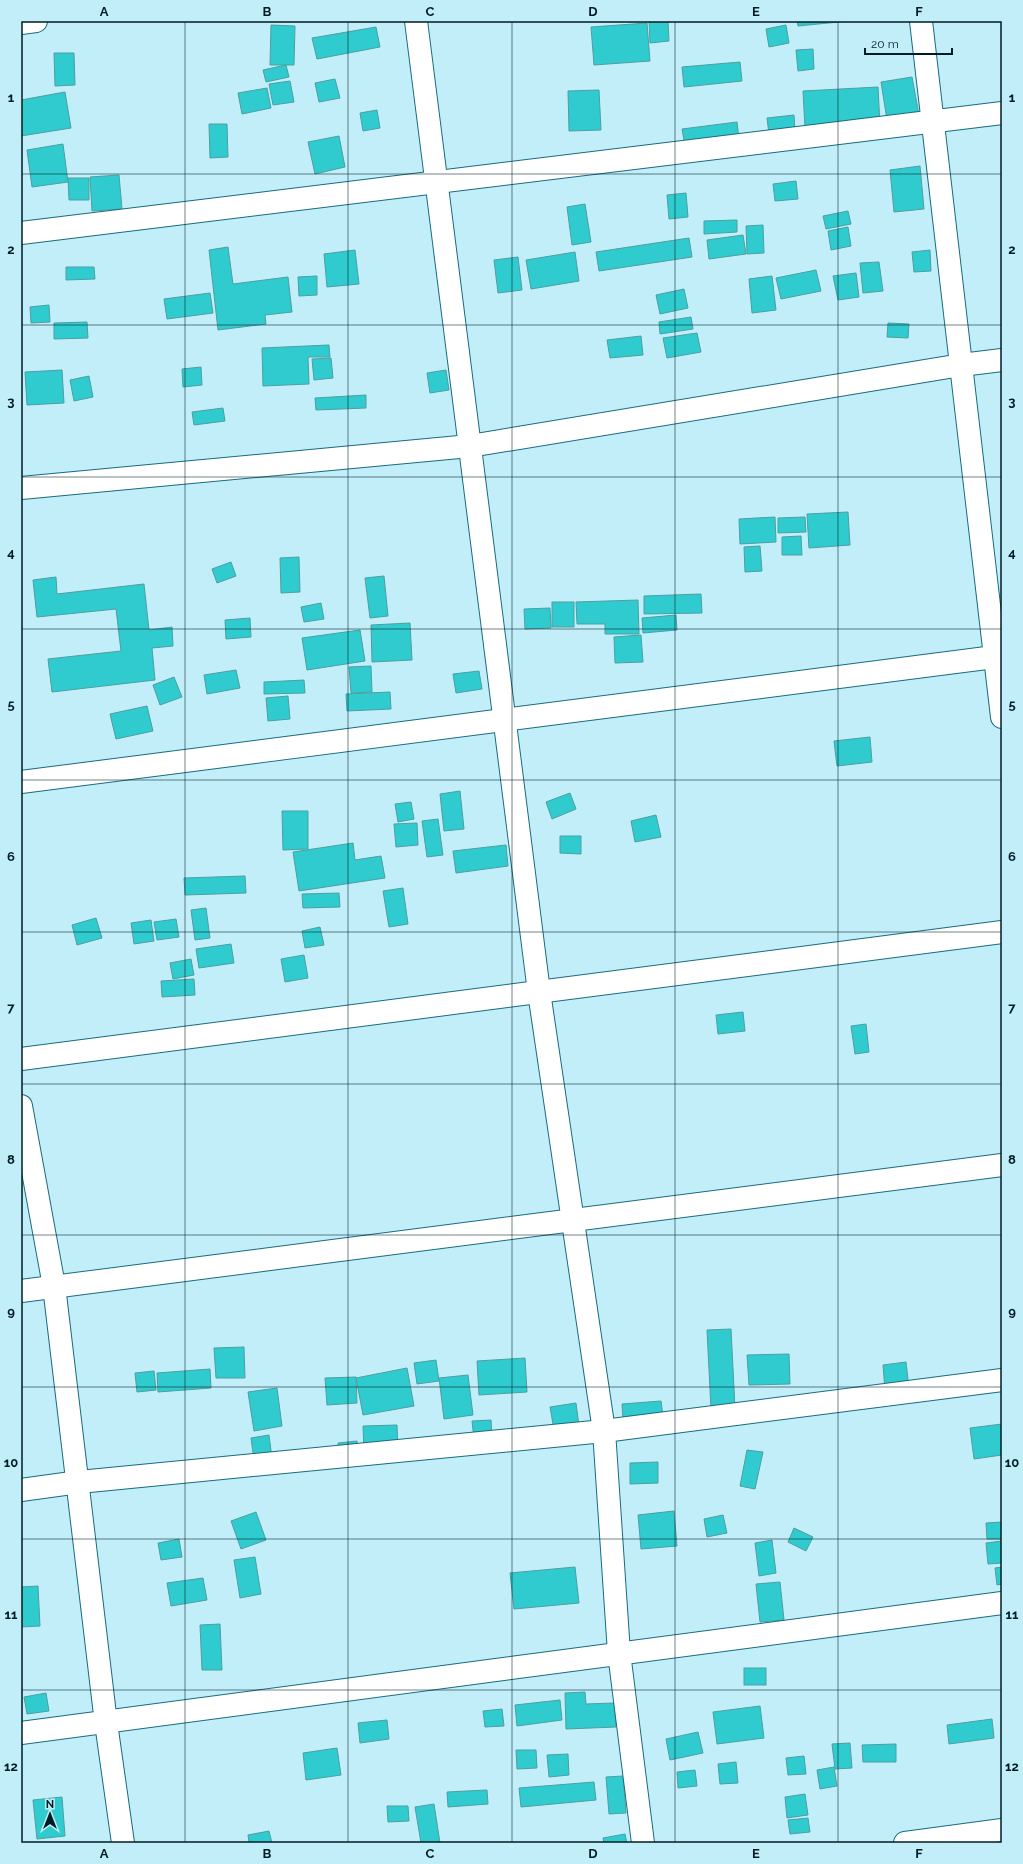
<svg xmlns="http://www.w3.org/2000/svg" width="1023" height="1864" font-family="Raleway,sans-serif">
<rect width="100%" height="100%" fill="#c2eefa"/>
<!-- building -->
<g fill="#30cbce" stroke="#4c9fa1">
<path d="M649,21H668L669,41L650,43Z"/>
<path d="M797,21H849L798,26Z"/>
<path d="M647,23L650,61L594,65L591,27Z"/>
<path d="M271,25L295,26L294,65H270Z"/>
<path d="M786,25L789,43L769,47L766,29Z"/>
<path d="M376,27L380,47L317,59L312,38Z"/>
<path d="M813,49L814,69L798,71L796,50Z"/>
<path d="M54,53H74L75,85L55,86Z"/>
<path d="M740,62L742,81L684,87L682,67Z"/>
<path d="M286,65L289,77L266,82L263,70Z"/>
<path d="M912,77L919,115L887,120L881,82Z"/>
<path d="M335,79L340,98L319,102L315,83Z"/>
<path d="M290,81L294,102L273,105L269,84Z"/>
<path d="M878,87L880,125L805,128L803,91Z"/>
<path d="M267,88L271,108L242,114L238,93Z"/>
<path d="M599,90L601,130L569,131L568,91Z"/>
<path d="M65,92L71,128L21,136V100Z"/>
<path d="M377,110L380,128L363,131L360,113Z"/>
<path d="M794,115L795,131L769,134L767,118Z"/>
<path d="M737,122L739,139L685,145L682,129Z"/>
<path d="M209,124H227L228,157L210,158Z"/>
<path d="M339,136L345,167L315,174L308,142Z"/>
<path d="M63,144L68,182L32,187L27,150Z"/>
<path d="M920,166L924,209L894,212L890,170Z"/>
<path d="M119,175L122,209L92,211L90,177Z"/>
<path d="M68,178H89V200H69Z"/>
<path d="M796,181L798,199L775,201L773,184Z"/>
<path d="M686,193L688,217L669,219L667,195Z"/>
<path d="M585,204L591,242L572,245L567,207Z"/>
<path d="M848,211L851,224L826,229L823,216Z"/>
<path d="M737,220V232L704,234V221Z"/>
<path d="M763,225L764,253L747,254L746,226Z"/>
<path d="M848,227L851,246L831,250L828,231Z"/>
<path d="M743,235L746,254L709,259L707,240Z"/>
<path d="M689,238L692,257L599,271L596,252Z"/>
<path d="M228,247L233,284L288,277L292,312L265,315L266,324L218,330L209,250Z"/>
<path d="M355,250L359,284L327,287L324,254Z"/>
<path d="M930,250L931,271L914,272L912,252Z"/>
<path d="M575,252L579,281L531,289L526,260Z"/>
<path d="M518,257L522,290L498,293L494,260Z"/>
<path d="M879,262L883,291L863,293L860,263Z"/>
<path d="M66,267H94L95,279L66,280Z"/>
<path d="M816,270L821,291L781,299L776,278Z"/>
<path d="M856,273L859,297L838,300L833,276Z"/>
<path d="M317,276V295L299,296L298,277Z"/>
<path d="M772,276L776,310L752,313L749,279Z"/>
<path d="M684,289L688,308L660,314L656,295Z"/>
<path d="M210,293L213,313L167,319L164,299Z"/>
<path d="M49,305L50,322L31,323L30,307Z"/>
<path d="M691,317L693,329L660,334L659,322Z"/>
<path d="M87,322L88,338L54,339V323Z"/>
<path d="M888,323L909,324L908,338L887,337Z"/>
<path d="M697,333L701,352L667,358L663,338Z"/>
<path d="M641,336L643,355L610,358L607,340Z"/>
<path d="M329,345L330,357H308L309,384L263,386L262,348Z"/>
<path d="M331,358L333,378L314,380L312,359Z"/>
<path d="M201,367L202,385L183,387L182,369Z"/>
<path d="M62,370L64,403L27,405L25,372Z"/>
<path d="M446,370L449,390L430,393L427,373Z"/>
<path d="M89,376L93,397L74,401L70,380Z"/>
<path d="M366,395V408L316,410L315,398Z"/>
<path d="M223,408L225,421L194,425L192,412Z"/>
<path d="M848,512L850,545L809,548L807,514Z"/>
<path d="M775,517L776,542L740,544L739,519Z"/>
<path d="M805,517L806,532L778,533V518Z"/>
<path d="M801,536L802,555H782V537Z"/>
<path d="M760,546L762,571L745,572L744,547Z"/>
<path d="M299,557L300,592L281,593L280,558Z"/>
<path d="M231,562L236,576L217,583L212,569Z"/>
<path d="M384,576L388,616L370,618L365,578Z"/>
<path d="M56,577L57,594L144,584L149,630L172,627L173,646L152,648L155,680L52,692L48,659L121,651L116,609L37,617L33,580Z"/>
<path d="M701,594L702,613L644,614V596Z"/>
<path d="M638,600L639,634H605V624H577L576,602Z"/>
<rect x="552" y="602" width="22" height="25"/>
<path d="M321,603L324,619L304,622L301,607Z"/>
<path d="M550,608L551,628L525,629L524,609Z"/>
<path d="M676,615L677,630L643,633L642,618Z"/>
<path d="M250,618L251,637L226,639L225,620Z"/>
<path d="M410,623L412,660L372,662L371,625Z"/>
<path d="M360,630L365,661L307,670L302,638Z"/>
<path d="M641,635L643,662L615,663L614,637Z"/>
<path d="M371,666L372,692L351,693L349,667Z"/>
<path d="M236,670L240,688L207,694L204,675Z"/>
<path d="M479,671L482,689L456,693L453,674Z"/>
<path d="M174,677L182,697L160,705L153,685Z"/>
<path d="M304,680L305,693L264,694V682Z"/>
<path d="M390,692L391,709L347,711L346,694Z"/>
<path d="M288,696L290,719L268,721L266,698Z"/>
<path d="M147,706L153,731L116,739L110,714Z"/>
<path d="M870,737L872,762L837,766L834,741Z"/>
<path d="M460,791L464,829L444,831L440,794Z"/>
<path d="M570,793L576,809L552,819L546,802Z"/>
<path d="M411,802L414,819L398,822L395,804Z"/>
<path d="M282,811H308V849L283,850Z"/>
<path d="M656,815L661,837L635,842L631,821Z"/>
<path d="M438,819L443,855L427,857L422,821Z"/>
<path d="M417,823L418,845L396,847L394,824Z"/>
<path d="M560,836H581V854L560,853Z"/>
<path d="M353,843L355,860L381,856L385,878L299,891L293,852Z"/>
<path d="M506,845L508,866L456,873L453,851Z"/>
<path d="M245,876L246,893L185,895L184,878Z"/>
<path d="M403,888L408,924L389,927L383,891Z"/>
<path d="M339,893L340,907L303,908L302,894Z"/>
<path d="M206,908L210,938L195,940L191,910Z"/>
<path d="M96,918L102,938L77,945L72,925Z"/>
<path d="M176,919L179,937L157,940L154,922Z"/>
<path d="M151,920L154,941L134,944L131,923Z"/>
<path d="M320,927L324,945L305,948L302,931Z"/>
<path d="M231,944L234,963L199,968L196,949Z"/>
<path d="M304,955L308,978L285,982L281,959Z"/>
<path d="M191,959L194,975L173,979L170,963Z"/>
<path d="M194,979L195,995L162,997L161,981Z"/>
<path d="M743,1012L745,1031L718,1034L716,1015Z"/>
<path d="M866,1024L869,1052L855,1054L851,1026Z"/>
<path d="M731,1329L735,1408L711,1409L707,1330Z"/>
<path d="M244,1347L245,1378H216L214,1348Z"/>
<path d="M789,1354L790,1384L749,1385L747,1355Z"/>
<path d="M525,1358L527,1392L479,1395L477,1361Z"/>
<path d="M436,1360L439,1381L417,1384L414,1363Z"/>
<path d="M906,1362L909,1388L885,1390L883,1365Z"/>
<path d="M407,1368L414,1406L363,1415L356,1378Z"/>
<path d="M210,1369L211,1388L158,1392L157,1373Z"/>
<path d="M154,1371L156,1390L137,1392L135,1373Z"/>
<path d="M468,1375L473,1415L444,1419L439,1378Z"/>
<path d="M356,1377L357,1403L327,1405L325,1378Z"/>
<path d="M277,1388L282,1426L254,1431L248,1392Z"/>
<path d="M661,1401L663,1416L623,1420L622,1404Z"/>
<path d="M576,1403L579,1426L554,1430L550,1407Z"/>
<path d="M491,1420L492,1438L474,1439L472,1421Z"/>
<path d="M1002,1424V1455L974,1459L970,1428Z"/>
<path d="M397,1425L398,1451L364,1453L363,1426Z"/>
<path d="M269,1435L273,1466L255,1468L251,1438Z"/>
<path d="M357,1441L359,1456L340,1458L338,1443Z"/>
<path d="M747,1450L763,1452L755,1489L740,1486Z"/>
<path d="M658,1462V1483L630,1484V1463Z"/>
<path d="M674,1511L677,1546L641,1549L638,1515Z"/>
<path d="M256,1512L266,1540L241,1549L231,1521Z"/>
<path d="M723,1515L727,1533L707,1537L704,1519Z"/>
<path d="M1002,1522V1539H987L986,1523Z"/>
<path d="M794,1528L813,1537L806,1551L788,1542Z"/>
<path d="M179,1539L182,1557L161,1560L158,1543Z"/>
<path d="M772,1540L776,1573L759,1576L755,1543Z"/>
<path d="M1002,1541V1563L988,1564L986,1543Z"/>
<path d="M255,1557L261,1594L240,1598L234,1560Z"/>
<path d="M575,1567L579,1603L514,1609L510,1573Z"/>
<path d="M1002,1567V1584L997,1585L995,1568Z"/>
<path d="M203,1578L207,1600L171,1606L167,1583Z"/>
<path d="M780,1582L784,1620L760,1622L756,1584Z"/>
<path d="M38,1586L40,1626L21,1627V1587Z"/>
<path d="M220,1624L222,1670H202L200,1625Z"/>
<rect x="744" y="1668" width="22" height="17"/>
<path d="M585,1692L586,1704L614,1703L616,1727L566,1729L565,1693Z"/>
<path d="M46,1693L49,1711L27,1714L24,1697Z"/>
<path d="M560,1700L562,1720L517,1726L515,1705Z"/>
<path d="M760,1706L764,1738L717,1744L713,1712Z"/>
<path d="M502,1709L504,1726L485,1727L483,1711Z"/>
<path d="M992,1719L994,1738L949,1744L947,1725Z"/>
<path d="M387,1720L389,1739L360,1743L358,1723Z"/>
<path d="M698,1732L703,1753L670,1760L666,1739Z"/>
<path d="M850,1743L852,1768L835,1769L832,1744Z"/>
<path d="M896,1744V1762H863L862,1745Z"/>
<path d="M337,1748L341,1775L306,1780L303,1753Z"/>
<path d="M516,1750H536L537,1768L517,1769Z"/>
<path d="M568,1754L569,1775L549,1777L547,1755Z"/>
<path d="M804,1756L806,1774L788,1775L786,1758Z"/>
<path d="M736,1762L738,1783L720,1784L718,1764Z"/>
<path d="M834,1767L837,1786L820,1789L817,1770Z"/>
<path d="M695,1770L697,1786L678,1788L677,1772Z"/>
<path d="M623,1776L626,1813L609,1814L606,1777Z"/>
<path d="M594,1782L596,1800L521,1807L519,1788Z"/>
<path d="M487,1790L488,1804L448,1807L447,1792Z"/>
<path d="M805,1794L808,1815L787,1818L785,1797Z"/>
<path d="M62,1797L65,1836L37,1839L33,1800Z"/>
<path d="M434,1804L440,1843H421L415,1807Z"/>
<path d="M387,1806H408L409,1821L388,1822Z"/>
<path d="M808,1818L810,1832L790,1834L788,1820Z"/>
<path d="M269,1831L272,1843H249L248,1835Z"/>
<path d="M625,1834L627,1843H604L603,1838Z"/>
</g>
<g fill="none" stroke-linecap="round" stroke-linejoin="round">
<defs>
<g id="minor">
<path d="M416,21L539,992L604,1431L619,1653L643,1843"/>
<path d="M921,21L1002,717"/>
<path d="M21,23L36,21"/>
<path d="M21,233L1002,113"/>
<path d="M21,488L470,446L961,365L1002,360"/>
<path d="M21,782L1002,656"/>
<path d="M21,1059L1002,932"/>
<path d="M21,1106L54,1286L106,1723L123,1843"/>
<path d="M21,1291L1002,1165"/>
<path d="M21,1490L79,1482L604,1431L1002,1380"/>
<path d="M21,1733L1002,1603"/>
<path d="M905,1843L1002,1830"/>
</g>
</defs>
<!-- minor casing -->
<use href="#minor" stroke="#176c7e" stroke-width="24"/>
<!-- minor -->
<use href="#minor" stroke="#fff" stroke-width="22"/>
</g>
<!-- grid -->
<path fill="none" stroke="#001d25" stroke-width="1" stroke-opacity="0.55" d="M185,21V1843M348,21V1843M512,21V1843M675,21V1843M838,21V1843M21,174H1002M21,325H1002M21,477H1002M21,629H1002M21,780H1002M21,932H1002M21,1084H1002M21,1235H1002M21,1387H1002M21,1539H1002M21,1690H1002"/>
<!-- border -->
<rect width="1023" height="1864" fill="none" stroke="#c2eefa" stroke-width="44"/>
<!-- north arrow -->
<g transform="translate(50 1814)" stroke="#c2eefa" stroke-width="3" paint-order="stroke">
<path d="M0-3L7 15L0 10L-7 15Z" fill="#001d25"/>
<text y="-6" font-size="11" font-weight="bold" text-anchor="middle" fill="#001d25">N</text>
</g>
<!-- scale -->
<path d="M865 48v6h87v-6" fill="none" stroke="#001d25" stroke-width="2"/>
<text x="871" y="48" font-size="12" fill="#001d25" stroke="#c2eefa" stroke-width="3" paint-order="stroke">20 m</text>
<rect x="22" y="22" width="979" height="1820" fill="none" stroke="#001d25" stroke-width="1.5"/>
<g font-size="13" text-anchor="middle" font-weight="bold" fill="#001d25">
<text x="104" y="16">A</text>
<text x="267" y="16">B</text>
<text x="430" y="16">C</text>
<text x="593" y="16">D</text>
<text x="756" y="16">E</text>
<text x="919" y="16">F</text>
<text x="11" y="102">1</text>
<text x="1012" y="102">1</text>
<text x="11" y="254">2</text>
<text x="1012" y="254">2</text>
<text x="11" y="406">3</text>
<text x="1012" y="406">3</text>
<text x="11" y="557">4</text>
<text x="1012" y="557">4</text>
<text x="11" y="709">5</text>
<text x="1012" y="709">5</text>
<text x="11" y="861">6</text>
<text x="1012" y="861">6</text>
<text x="11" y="1012">7</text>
<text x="1012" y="1012">7</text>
<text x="11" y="1164">8</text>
<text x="1012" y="1164">8</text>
<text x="11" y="1316">9</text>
<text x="1012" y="1316">9</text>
<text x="11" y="1467">10</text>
<text x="1012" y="1467">10</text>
<text x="11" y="1619">11</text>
<text x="1012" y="1619">11</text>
<text x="11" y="1771">12</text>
<text x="1012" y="1771">12</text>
<text x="104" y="1858">A</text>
<text x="267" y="1858">B</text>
<text x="430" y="1858">C</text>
<text x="593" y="1858">D</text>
<text x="756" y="1858">E</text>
<text x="919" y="1858">F</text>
</g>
</svg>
